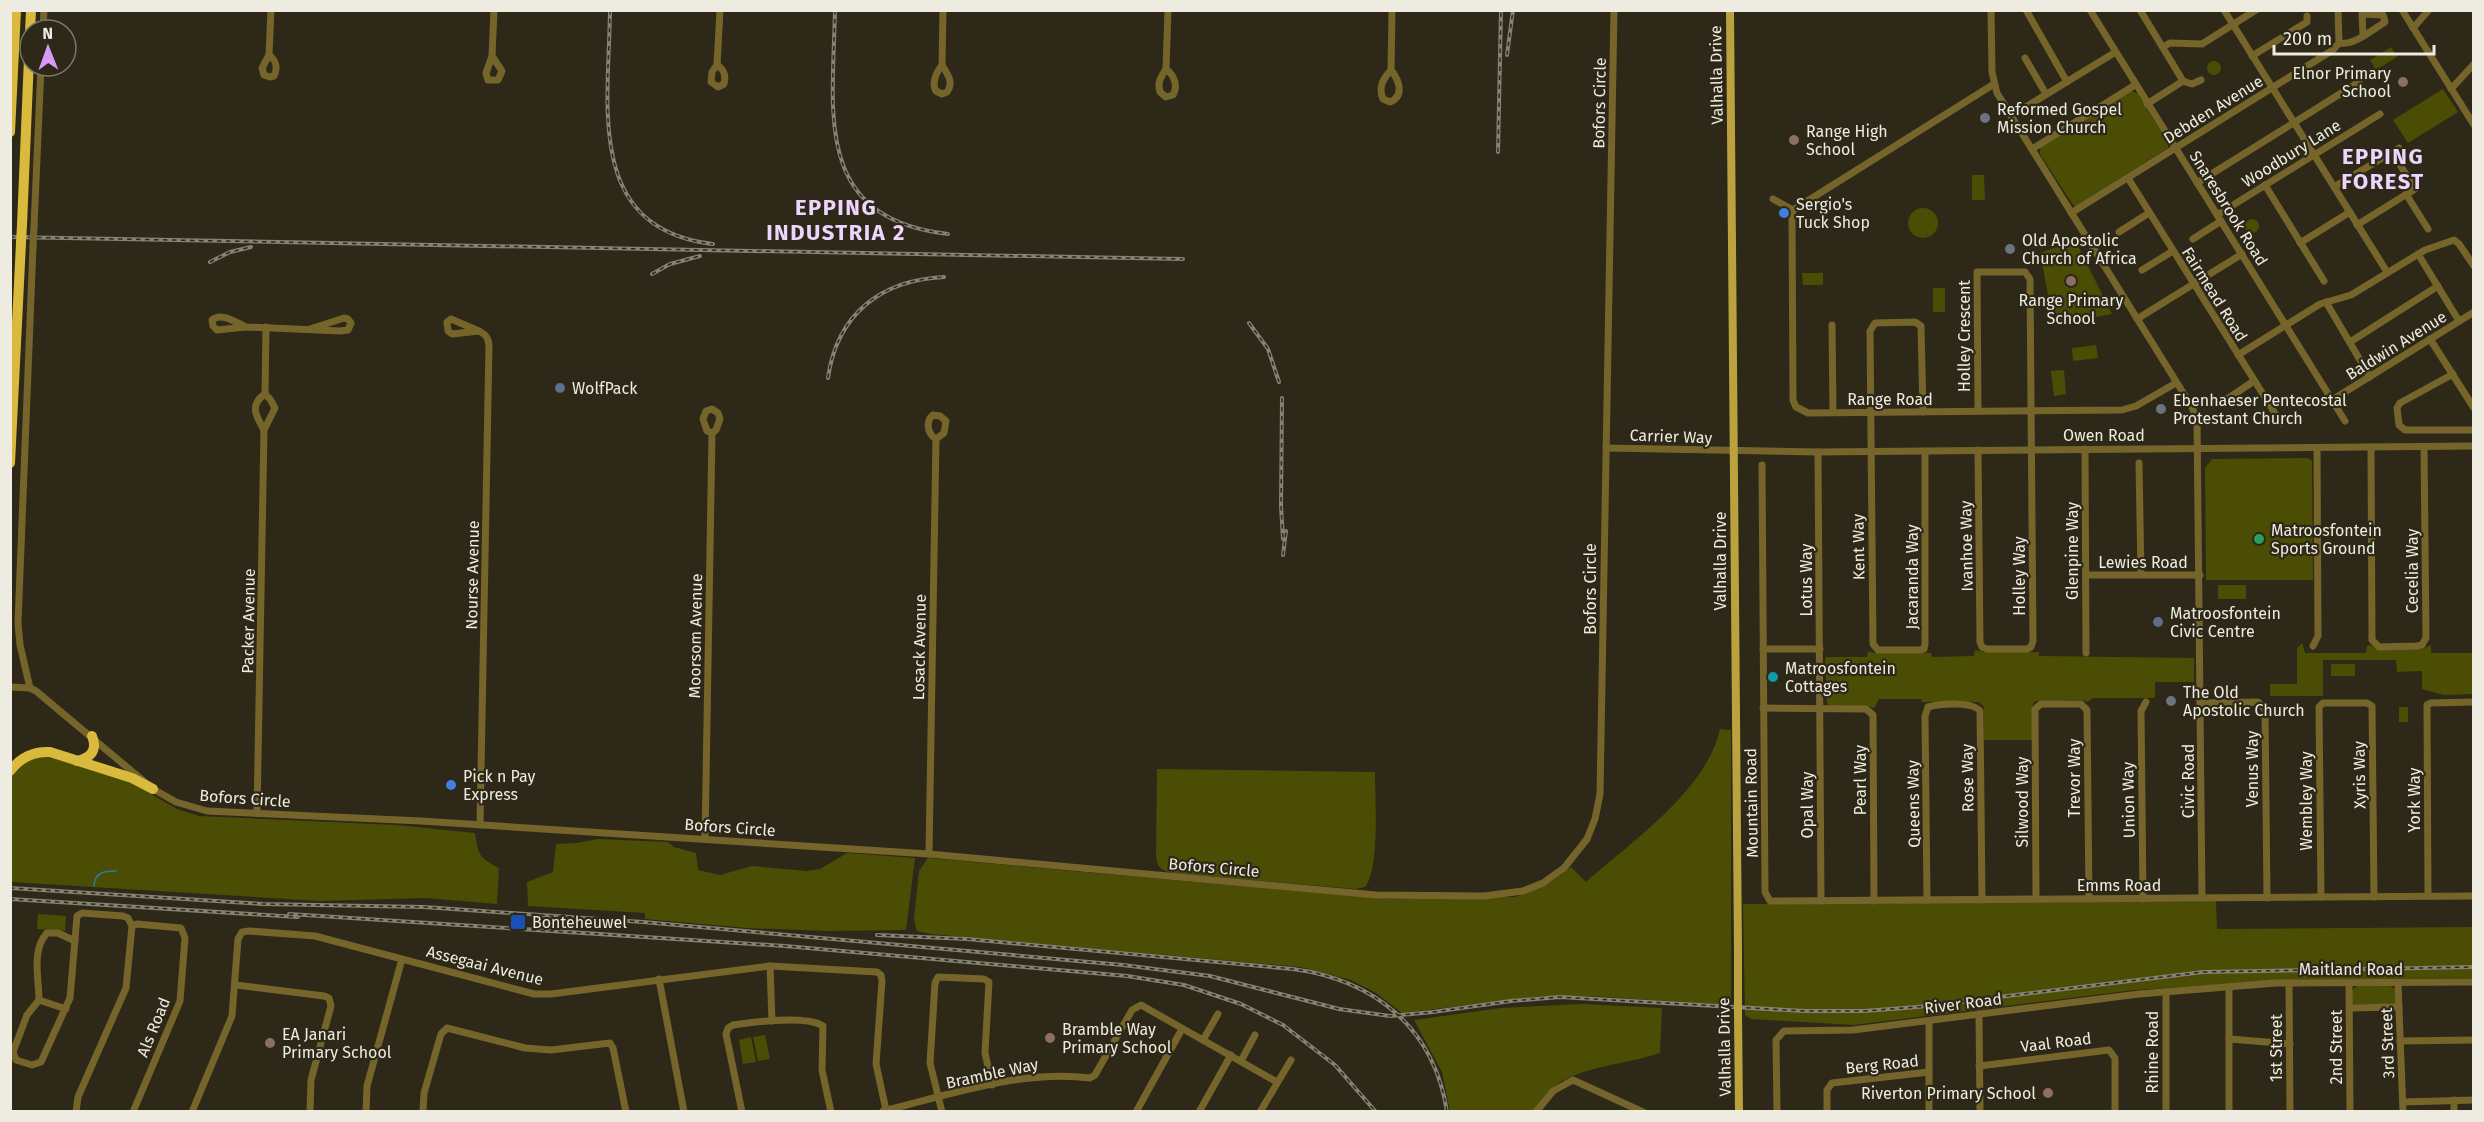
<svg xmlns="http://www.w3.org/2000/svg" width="2484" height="1122" font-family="'Fira Sans',sans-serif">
<rect width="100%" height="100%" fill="#2d2818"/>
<!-- green -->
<g fill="#4b4d05">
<path d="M2391,47L2397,57L2376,70L2370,60Z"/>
<circle cx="2214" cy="68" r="7"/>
<path d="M2443,89L2458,112L2408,143L2393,120Z"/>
<path d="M2131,91L2137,93L2168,143V148L2076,206L2073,205L2040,154V147Z"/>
<path d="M1972,175H1984L1985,200H1972Z"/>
<circle cx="1923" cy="223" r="15"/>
<circle cx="2252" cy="226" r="7"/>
<path d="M2075,240L2112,314L2054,325L2040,253Z"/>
<path d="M1802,273H1823V285H1803Z"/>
<rect x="1933" y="288" width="12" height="24"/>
<path d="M2096,345L2098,358L2073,361L2072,348Z"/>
<path d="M2064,370L2066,394L2054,396L2051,371Z"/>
<path d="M2308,458L2312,461L2313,580H2206L2205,468L2212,459Z"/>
<rect x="2218" y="585" width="28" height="14"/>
<path d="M2302,643L2305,653H2366L2367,646L2370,645L2377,649H2422L2431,645V653H2473V694L2444,695L2422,689V671L2397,672L2396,660H2323V696H2270V684H2297V648Z"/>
<path d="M1975,650L1985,652H2039V656L2194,658V682H2155V698H2093L2088,702L2081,700L2035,701L2032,706V740H1984V707L1979,702H1922L1921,699H1879L1874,708L1868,706H1829L1827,703L1825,660L1826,657H1867L1868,651L1875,653H1931L1932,657L1974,656Z"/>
<rect x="2331" y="664" width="24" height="12"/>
<rect x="2399" y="707" width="9" height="15"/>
<path d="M1720,729L1731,730V1005L1588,996H1543L1402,1013L1376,993L1351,980L1300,967L930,934L917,931L914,919L919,871L928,858L1386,899L1515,897L1551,882L1571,867L1586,882C1631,842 1707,790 1720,729Z"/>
<path d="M43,755L127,780L177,809L199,816L396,825L475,833C478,854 479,858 499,868L497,904L425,898L320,901L11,882V776L18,766Z"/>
<path d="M1157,769L1375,772C1375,798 1380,870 1365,887L1356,889L1172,873C1161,870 1157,867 1156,856Z"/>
<path d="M598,839L668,842L674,847L696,853L698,870L720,875L752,866L807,871L820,869L847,853L915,858L906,930L827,931L747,928L645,919V913L528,906L527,882L553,872L556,844L577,843Z"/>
<path d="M2216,901L2217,929L2473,927V978L2288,980L2135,990L1854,1025L1751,1019L1745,1015L1743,904Z"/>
<path d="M38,914L66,916L65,931L37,929Z"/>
<path d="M2389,985L2396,990V1004H2352V990L2357,986Z"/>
<path d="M1582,1004L1662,1008L1660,1053C1625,1065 1585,1065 1554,1086C1546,1092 1539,1104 1533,1112L1450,1111L1442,1072L1414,1020L1501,1008Z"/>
<path d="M765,1035L770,1059L758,1061L753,1037Z"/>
<path d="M751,1037L756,1062L743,1064L739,1040Z"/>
</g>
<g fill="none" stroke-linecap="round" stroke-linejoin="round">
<!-- stream -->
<path stroke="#287da0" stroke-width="1.5" d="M94,886C95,872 104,871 116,871"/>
<!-- minor -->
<g stroke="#75652b" stroke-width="7">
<path d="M1991,10L1992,72L1997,93L2192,407L2197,420L2202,898"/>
<path d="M2026,10L2067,82"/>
<path d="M2090,10L2345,421"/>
<path d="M2140,10L2183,81L2192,84L2201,80"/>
<path d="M2224,10L2387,272"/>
<path d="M2402,10L2474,125"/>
<path d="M2413,28L2429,10"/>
<path d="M43,30L44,10"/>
<path d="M2339,43C2354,46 2372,30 2385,22L2383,15L2362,14L2363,35"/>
<path d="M2163,47L2170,43L2202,44L2256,10"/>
<path d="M269,55C276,60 278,68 274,76L270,77L264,75L262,68Z"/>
<path d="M269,55L271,10"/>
<path d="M492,56L502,71L498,80H488L486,73L492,56L494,10"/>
<path d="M2252,56L2307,22V16"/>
<path d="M2025,58L2046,94"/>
<path d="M717,65C725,70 726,76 724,84L718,87L711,82L712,72Z"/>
<path d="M717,65L720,10"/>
<path d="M942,65C948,75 954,82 947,92L942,94L936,91C931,82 936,73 942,65Z"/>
<path d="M942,65L943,10"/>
<path d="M1166,69C1175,76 1178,86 1173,95L1166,97L1160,92C1157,82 1161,77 1166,69Z"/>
<path d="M1166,69L1168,10"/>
<path d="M1391,70C1399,80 1405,96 1390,102L1383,99C1378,87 1383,79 1391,70Z"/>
<path d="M1391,70L1392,10"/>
<path d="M1994,84L1793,210L1792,216L1793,400L1796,407L1808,413L2122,410L2136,406L2176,383"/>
<path d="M2451,89L2474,64"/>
<path d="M2147,104L2183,81"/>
<path d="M2011,116L2114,53"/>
<path d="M2032,149L2135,85"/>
<path d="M2128,178L2281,423"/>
<path d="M2197,183L2359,82"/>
<path d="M2265,185L2324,281"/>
<path d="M2334,187L2399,148"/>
<path d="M2406,194L2428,229"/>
<path d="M1773,199L1793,210"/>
<path d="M2071,213L2333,50L2339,43L2338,10"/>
<path d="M2217,215L2380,114"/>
<path d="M2357,225L2415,189L2394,155L2389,153"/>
<path d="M34,227L41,66"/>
<path d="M2119,232L2149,213"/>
<path d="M2193,239L2221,221"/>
<path d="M2300,243L2350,212"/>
<path d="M2418,254L2459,321"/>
<path d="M2142,270L2173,251"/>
<path d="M2326,302L2370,377"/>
<path d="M2137,319L2242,254"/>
<path d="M1832,325L1833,412"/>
<path d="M246,327C235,322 222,312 212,320L213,326L217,330L246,327L340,331L348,330L351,323L348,319L344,318L310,329"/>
<path d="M479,331L452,334L448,331L447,322L451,319L479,331C486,335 488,337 489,345L480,825"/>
<path d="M2430,339L2474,408"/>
<path d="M2350,342L2438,286"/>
<path d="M2238,355L2320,304L2351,295L2425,250L2454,240L2459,244L2474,266"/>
<path d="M2453,374L2400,403L2397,408L2399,425L2405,430H2474"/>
<path d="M2227,399L2254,381"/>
<path d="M2332,400L2474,312"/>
<path d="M712,409L718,413L720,419L716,430L712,433L707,431L703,419L706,411Z"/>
<path d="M1978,411L1977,272H2025L2030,279L2033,641L2031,647L2027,649H1987L1982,647L1980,642L1978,450"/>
<path d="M1923,412L1921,326L1915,322L1875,323L1870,331L1873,644L1878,650H1919L1924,649L1925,644V451"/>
<path d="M933,415L940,416L946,421L944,433L936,439C929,435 926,426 930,418Z"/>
<path d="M264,430L275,408L270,399L265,394"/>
<path d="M2371,447L2372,640L2379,647L2417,646L2422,645L2426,638L2424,447"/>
<path d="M1606,448L1818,452L2474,446"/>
<path d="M2085,449L2086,653"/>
<path d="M1818,452L1821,901"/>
<path d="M2139,463L2141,575"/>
<path d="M1762,465L1765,892L1770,901L2474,896"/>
<path d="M2086,575H2200"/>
<path d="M2313,646L2318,636L2317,448"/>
<path d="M1763,649H1820"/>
<path d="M10,687L30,688L36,691L153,789L176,802L207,811L421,821L929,854L1376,895L1484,896L1523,891L1543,883L1564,868L1587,839L1595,819L1600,794L1614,10"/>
<path d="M30,688L20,645L18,623L33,246"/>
<path d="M2201,703L2258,702L2265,709L2267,898"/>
<path d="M1763,708L1866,709L1873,715L1874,901"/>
<path d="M257,813L264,430C256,416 249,405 265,394L266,327"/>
<path d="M705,839L712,433"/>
<path d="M929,854L936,439"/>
<path d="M2428,896L2427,705L2431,703L2474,702"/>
<path d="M2321,897L2319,707L2323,703H2367L2372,706L2374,897"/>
<path d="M2036,899L2035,709L2041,704H2081L2087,710L2089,899"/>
<path d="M2143,899L2141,711L2146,702"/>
<path d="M1927,900L1925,716L1928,707C1940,704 1972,701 1980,711L1982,900"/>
<path d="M132,926L137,924L181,928L185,938L180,1001L133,1112"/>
<path d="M770,966L772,1021"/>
<path d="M659,979L684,1112"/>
<path d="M2289,983L2290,1112"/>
<path d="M2349,983L2350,1112"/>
<path d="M2398,983L2403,1112"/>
<path d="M236,985L324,996L329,998L331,1006L311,1080L310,1112"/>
<path d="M2229,987V1112"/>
<path d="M2166,992V1112"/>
<path d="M39,1000L27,1015L13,1052L16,1060L32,1065L41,1062L70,998L77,916L82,913L123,916L128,918L132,926L126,988L78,1097L76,1112"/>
<path d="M2350,1008L2399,1007"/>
<path d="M66,1009L39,1000C39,979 31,950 47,933H58L75,941"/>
<path d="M1979,1014L1980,1112"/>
<path d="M1929,1021V1112"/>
<path d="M2229,1039L2290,1044"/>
<path d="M1203,1040L1218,1014"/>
<path d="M2400,1041L2474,1040"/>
<path d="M1241,1061L1255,1035"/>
<path d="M1979,1066L2109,1050L2115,1058V1112"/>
<path d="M2454,1100V1112"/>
<path d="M2403,1102L2474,1100"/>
<path d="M883,1111C949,1095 1022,1069 1090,1078L1095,1075L1132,1010L1141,1005L1277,1082"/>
<path d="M192,1112L232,1016L238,939L242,932L249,931L315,936L534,994H551L770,966L877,972L881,975L882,981L876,1064L886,1110"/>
<path d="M366,1112L367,1086L402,959"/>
<path d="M423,1112L424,1093L441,1034L447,1028L525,1048L551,1050L610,1043L613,1048L626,1112"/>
<path d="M742,1112L726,1034L728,1028L733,1025C754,1022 806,1015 823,1026L822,1070L831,1112"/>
<path d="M942,1112L930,1063L935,983L938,977L984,979L989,982L985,1053L992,1085"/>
<path d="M1136,1112L1182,1029"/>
<path d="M1199,1112L1231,1055"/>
<path d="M1260,1112L1291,1060"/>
<path d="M1536,1112L1553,1091L1573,1080L1643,1112"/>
<path d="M1777,1112L1776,1040L1784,1031L1853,1030L2139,994L2276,983L2474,982"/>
<path d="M1827,1112V1090L1832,1083L1929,1072"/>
</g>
<!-- major -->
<g stroke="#bca23e" stroke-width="8">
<path d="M1730,10L1738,951"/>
<path d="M1738,1014L1739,1112"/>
</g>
<!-- highway -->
<g stroke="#d9ba3c" stroke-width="10">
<path d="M10,132L16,10"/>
<path d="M22,225L31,10"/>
<path d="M10,463L21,243"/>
<path d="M77,761C90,758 98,751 92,736"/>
<path d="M10,771C20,758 34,751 50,752L132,778L153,789"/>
</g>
<defs>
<g id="rail">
<path d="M610,10C609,104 584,229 713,244"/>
<path d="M835,10C833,113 812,218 948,234"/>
<path d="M1507,55L1513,10"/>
<path d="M1498,152L1501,10"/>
<path d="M10,237L1183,259"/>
<path d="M210,262L230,252L251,247"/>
<path d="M652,274L670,264L700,256"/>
<path d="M1249,323L1268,349L1279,382"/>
<path d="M828,378C837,314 881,280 944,277"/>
<path d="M1282,398L1281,506L1283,539"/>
<path d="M1283,555L1286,531"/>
<path d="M10,888L263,904L424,907L643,922L1123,965L1210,976L1339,1009L1390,1016L1433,1012L1511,1001L1560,997L1804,1011H1864L1917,1007L2203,972L2474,967"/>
<path d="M10,899L298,917"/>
<path d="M289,914L785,946L1127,976L1184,985L1241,1004L1283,1025L1335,1065L1376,1112"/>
<path d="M877,935L967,939L1293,969C1374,980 1434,1027 1447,1112"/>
</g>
</defs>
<!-- rail casing -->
<use href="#rail" stroke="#858173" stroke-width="4"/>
<!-- rail -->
<use href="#rail" stroke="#2d2818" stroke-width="1.5" stroke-dasharray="4.5" stroke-linecap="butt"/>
<!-- minor-bridge -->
<path stroke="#75652b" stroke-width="7" d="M33,246L34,227"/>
<!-- major-bridge -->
<path stroke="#bca23e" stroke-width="8" d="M1738,951V1014"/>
<!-- highway-bridge -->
<path stroke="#d9ba3c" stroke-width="10" d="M21,243L22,225"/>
</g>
<!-- markers -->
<g fill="#8d6e63" stroke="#2d2818" stroke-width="2">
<circle cx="2403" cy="82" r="6"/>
<circle cx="1794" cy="140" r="6"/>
<circle cx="2071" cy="281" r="6"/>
<circle cx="1050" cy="1038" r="6"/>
<circle cx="270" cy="1043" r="6"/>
<circle cx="2048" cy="1093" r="6"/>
</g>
<g fill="#6b7280" stroke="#2d2818" stroke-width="2">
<circle cx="1985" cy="118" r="6"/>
<circle cx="2010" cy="249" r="6"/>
<circle cx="2161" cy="409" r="6"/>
<circle cx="2171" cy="701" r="6"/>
</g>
<g fill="#3f7fe0" stroke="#2d2818" stroke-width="2">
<circle cx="1784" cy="213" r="6"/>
<circle cx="451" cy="785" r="6"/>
</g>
<g fill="#5c6f8a" stroke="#2d2818" stroke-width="2">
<circle cx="560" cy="388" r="6"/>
<circle cx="2158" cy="622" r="6"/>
</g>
<circle fill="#2e9e5b" stroke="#2d2818" stroke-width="2" cx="2259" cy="539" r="6"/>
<circle fill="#0f9aa8" stroke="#2d2818" stroke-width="2" cx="1773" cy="677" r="6"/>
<rect fill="#1a4fb4" stroke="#2d2818" stroke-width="2" x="510" y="914" width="16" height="16" rx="3"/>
<g text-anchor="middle" stroke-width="4.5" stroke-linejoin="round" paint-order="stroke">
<!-- poi labels -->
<g font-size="16" fill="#eeebe0" stroke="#2d2818" text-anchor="start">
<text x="2391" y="79" text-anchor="end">Elnor Primary<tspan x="2391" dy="18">School</tspan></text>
<text x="1997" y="115">Reformed Gospel<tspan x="1997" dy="18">Mission Church</tspan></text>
<text x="1806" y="137">Range High<tspan x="1806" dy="18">School</tspan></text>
<text x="1796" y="210">Sergio's<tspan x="1796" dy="18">Tuck Shop</tspan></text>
<text x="2022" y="246">Old Apostolic<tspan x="2022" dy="18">Church of Africa</tspan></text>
<text x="2071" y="306" text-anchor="middle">Range Primary<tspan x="2071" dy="18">School</tspan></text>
<text x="572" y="394">WolfPack</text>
<text x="2173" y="406">Ebenhaeser Pentecostal<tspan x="2173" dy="18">Protestant Church</tspan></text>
<text x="2271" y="536">Matroosfontein<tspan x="2271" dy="18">Sports Ground</tspan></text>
<text x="2170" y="619">Matroosfontein<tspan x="2170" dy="18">Civic Centre</tspan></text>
<text x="1785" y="674">Matroosfontein<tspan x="1785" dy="18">Cottages</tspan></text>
<text x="2183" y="698">The Old<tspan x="2183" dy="18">Apostolic Church</tspan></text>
<text x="463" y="782">Pick n Pay<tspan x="463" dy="18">Express</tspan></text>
<text x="532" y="928">Bonteheuwel</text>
<text x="1062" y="1035">Bramble Way<tspan x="1062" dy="18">Primary School</tspan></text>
<text x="282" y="1040">EA Janari<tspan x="282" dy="18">Primary School</tspan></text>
<text x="2036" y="1099" text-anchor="end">Riverton Primary School</text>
</g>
<!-- street labels -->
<g font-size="16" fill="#eeebe0" stroke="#2d2818">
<text transform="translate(1716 75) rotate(-91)" y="6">Valhalla Drive</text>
<text transform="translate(1599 103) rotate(-89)" y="6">Bofors Circle</text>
<text transform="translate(2213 109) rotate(-32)" y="6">Debden Avenue</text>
<text transform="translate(2291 153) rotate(-32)" y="6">Woodbury Lane</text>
<text transform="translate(2229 208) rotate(58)" y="6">Snaresbrook Road</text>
<text transform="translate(2215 294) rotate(58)" y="6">Fairmead Road</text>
<text transform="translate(1964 336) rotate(-90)" y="6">Holley Crescent</text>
<text transform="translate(2396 345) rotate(-32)" y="6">Baldwin Avenue</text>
<text x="1890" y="405">Range Road</text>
<text x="2104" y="441">Owen Road</text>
<text transform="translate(1671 436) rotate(2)" y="6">Carrier Way</text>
<text transform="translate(1966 546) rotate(-91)" y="6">Ivanhoe Way</text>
<text transform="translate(1858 547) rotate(-91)" y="6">Kent Way</text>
<text transform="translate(2072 551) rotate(-90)" y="6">Glenpine Way</text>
<text transform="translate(1720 561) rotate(-90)" y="6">Valhalla Drive</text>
<text x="2143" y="568">Lewies Road</text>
<text transform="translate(2412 571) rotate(-90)" y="6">Cecelia Way</text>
<text transform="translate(472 575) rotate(-89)" y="6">Nourse Avenue</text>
<text transform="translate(2019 576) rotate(-90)" y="6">Holley Way</text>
<text transform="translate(1912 577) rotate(-90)" y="6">Jacaranda Way</text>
<text transform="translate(1806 580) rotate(-90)" y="6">Lotus Way</text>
<text transform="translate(1590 589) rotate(-90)" y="6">Bofors Circle</text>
<text transform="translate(248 621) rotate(-89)" y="6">Packer Avenue</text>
<text transform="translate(695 636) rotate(-89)" y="6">Moorsom Avenue</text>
<text transform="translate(919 647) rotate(-89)" y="6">Losack Avenue</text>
<text transform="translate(2252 769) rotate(-90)" y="6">Venus Way</text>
<text transform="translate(2359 775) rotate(-91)" y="6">Xyris Way</text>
<text transform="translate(1967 778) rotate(-91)" y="6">Rose Way</text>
<text transform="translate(2074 778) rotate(-90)" y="6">Trevor Way</text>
<text transform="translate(1860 780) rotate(-90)" y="6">Pearl Way</text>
<text transform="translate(2188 781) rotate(-90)" y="6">Civic Road</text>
<text transform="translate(245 798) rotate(4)" y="6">Bofors Circle</text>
<text transform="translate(2128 800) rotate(-91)" y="6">Union Way</text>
<text transform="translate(2414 800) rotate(-90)" y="6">York Way</text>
<text transform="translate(2306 801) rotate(-90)" y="6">Wembley Way</text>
<text transform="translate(2022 802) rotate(-90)" y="6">Silwood Way</text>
<text transform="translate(1751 803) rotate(-91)" y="6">Mountain Road</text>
<text transform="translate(1913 804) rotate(-91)" y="6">Queens Way</text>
<text transform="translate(1807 805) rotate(-90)" y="6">Opal Way</text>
<text transform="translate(730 827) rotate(4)" y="6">Bofors Circle</text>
<text transform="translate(1214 867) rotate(5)" y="6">Bofors Circle</text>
<text x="2119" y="891">Emms Road</text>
<text transform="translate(485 965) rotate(14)" y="6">Assegaai Avenue</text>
<text x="2351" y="975">Maitland Road</text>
<text transform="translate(1963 1003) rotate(-7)" y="6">River Road</text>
<text transform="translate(153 1027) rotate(-68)" y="6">Als Road</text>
<text transform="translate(2056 1042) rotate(-7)" y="6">Vaal Road</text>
<text transform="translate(2387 1043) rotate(-92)" y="6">3rd Street</text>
<text transform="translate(1724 1047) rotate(-91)" y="6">Valhalla Drive</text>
<text transform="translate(2336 1047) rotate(-90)" y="6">2nd Street</text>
<text transform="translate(2276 1048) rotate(-90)" y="6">1st Street</text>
<text transform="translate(2152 1052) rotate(-90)" y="6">Rhine Road</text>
<text transform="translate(1882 1064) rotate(-6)" y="6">Berg Road</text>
<text transform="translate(992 1073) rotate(-12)" y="6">Bramble Way</text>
</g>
<!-- district labels -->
<g font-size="22" font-weight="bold" letter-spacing="1.5" fill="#eed5fd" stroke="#2d2818">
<text x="2383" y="164">EPPING<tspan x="2383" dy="25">FOREST</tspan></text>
<text x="836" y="215">EPPING<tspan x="836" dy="25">INDUSTRIA 2</tspan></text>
</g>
</g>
<!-- border -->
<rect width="2484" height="1122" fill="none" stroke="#eeebe0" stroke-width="24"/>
<!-- north arrow -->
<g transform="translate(48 48) rotate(359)"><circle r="28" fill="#2d2818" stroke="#7a7668" stroke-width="1.5"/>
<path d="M0-4.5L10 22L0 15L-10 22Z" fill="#d89af8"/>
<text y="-9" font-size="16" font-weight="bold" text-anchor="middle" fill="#eeebe0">N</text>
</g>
<!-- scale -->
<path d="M2274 45v9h160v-9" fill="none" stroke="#eeebe0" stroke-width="3"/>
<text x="2283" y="45" font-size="18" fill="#eeebe0" stroke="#2d2818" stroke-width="4.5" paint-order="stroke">200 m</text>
</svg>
